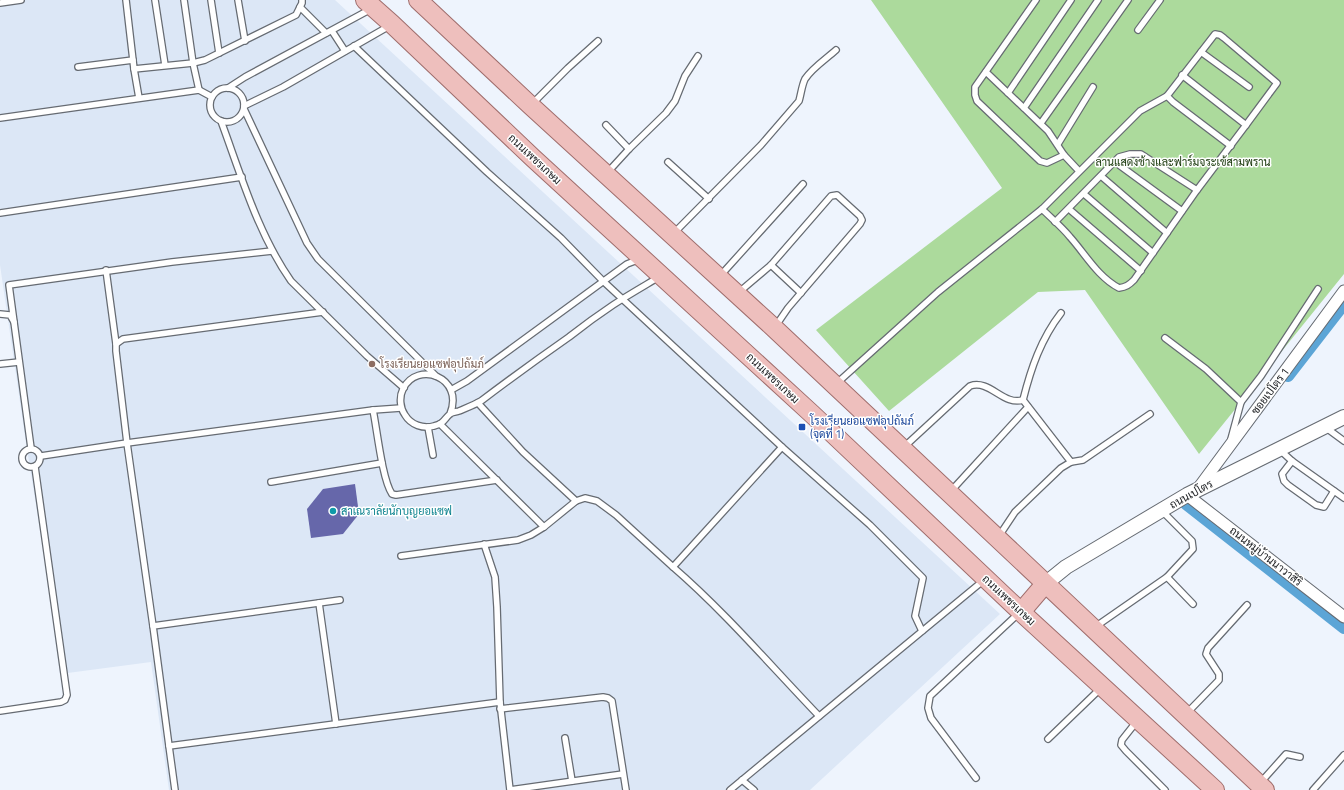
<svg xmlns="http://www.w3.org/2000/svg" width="1344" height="790" font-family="'Titillium Web',Sarabun,sans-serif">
<rect width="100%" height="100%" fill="#eef4fd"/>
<!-- built -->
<path fill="#dce7f6" d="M0,0H335L1000,614L810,790H169L151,662L60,674L44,554L26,443L0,265Z"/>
<!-- green -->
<path fill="#acda9c" d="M871,0H1344V274L1199,454L1085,290L1038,292L889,411L816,330L1002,188Z"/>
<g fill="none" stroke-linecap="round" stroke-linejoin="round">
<!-- canal -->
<g stroke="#5ca5d6" stroke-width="12">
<path d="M1288,376L1344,304"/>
<path d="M1197,491L1186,504L1344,628"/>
</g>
</g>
<!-- building -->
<path fill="#6667aa" d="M355,484L359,514L343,534L311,538L307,509L323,489Z"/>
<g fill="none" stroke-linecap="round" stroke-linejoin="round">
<defs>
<g id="service">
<path d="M126,0L134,69L193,63L205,60L296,15L302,3V0"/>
<path d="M155,0L165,65"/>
<path d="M184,0L193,63L199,90"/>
<path d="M211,0L219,53"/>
<path d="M238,0L245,41"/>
<path d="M1036,0L975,87V95L977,101L1040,161L1047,163L1064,155L1079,171"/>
<path d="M0,3L21,0"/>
<path d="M300,7L326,33"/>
<path d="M1138,30L1160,0"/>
<path d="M332,31L345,51"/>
<path d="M354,46L487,172L561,238L603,281L782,447L870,525L923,578L915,616L922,631"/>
<path d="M1201,52L1249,87"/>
<path d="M78,67L133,60"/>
<path d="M134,69L139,98"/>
<path d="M986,72L1048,131L1064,155"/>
<path d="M228,88L245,77L371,9"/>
<circle cx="227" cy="105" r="17"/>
<path d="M1008,93L1071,0"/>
<path d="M532,104L568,68L598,41"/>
<path d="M244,106L283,87L391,25"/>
<path d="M1024,108L1098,0"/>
<path d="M244,109L307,243L318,259L436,376"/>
<path d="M0,118L199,90L212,97"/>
<path d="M221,121C241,175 258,234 291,281L367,356L404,388"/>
<path d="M1041,123L1128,0"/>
<path d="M606,125L629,149"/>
<path d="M1058,144L1093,87"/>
<path d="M1231,146L1173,102L1167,96L1215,34L1220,35L1224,38L1277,83L1246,125"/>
<path d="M668,162L709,199"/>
<path d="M1115,162L1182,211"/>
<path d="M607,173L629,149L666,113L675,101L685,76L698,56"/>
<path d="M1101,176L1167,233"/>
<path d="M1084,194L1153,253"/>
<path d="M1042,209C1051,218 1062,227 1070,237C1086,255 1098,277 1119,288C1126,287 1129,285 1134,280L1197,190L1246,125L1182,75"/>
<path d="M1069,209L1141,271"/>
<path d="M0,213L242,177"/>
<path d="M1055,222L1119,157L1130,154H1141L1197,190"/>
<path d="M674,233L761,145L799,101C801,94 802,85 805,79C812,68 826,59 836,50"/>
<path d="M771,265L801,293"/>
<path d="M106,270L116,344"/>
<path d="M720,276L803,184"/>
<path d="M738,293L771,265L831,196L837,195L860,216L862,220L860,224L788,308L775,327"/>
<path d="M0,314L10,315L14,322L31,448"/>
<path d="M14,322L9,285L172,262L272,251"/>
<path d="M1165,338L1206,369L1241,402L1231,439"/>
<path d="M0,364L19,362"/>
<path d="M836,384L938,292L1042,209L1140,111L1167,96"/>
<path d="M451,390L467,381L627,264L640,259"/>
<path d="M1241,402L1261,376L1318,289"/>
<path d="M478,403L523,452L576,501"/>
<path d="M373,410C377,429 382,479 392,494L396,495L497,480"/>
<path d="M450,414C465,377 417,360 403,389C399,397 400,408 405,415C411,425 423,429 434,426C444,424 444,419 450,414C452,412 456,412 459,411C466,408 474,405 481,401C510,379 539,358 569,337C583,326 598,315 613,305C628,295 644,286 659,277"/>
<path d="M440,424L544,527"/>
<path d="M428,427L433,455"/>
<path d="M1325,427L1344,441"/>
<path d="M904,447L970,386C990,379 1003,406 1023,400"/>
<circle cx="31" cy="458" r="9"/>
<path d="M1280,450L1292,461L1344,498"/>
<path d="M41,456L127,443L373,410L401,408"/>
<path d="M1292,461L1282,474L1284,481L1288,485L1316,505L1324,507L1334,491"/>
<path d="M1071,462L1083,460L1150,414"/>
<path d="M271,482L382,463"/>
<path d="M951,491L1028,407"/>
<path d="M1162,511L1192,541L1193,549L1167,577"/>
<path d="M999,536L1015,512L1061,468L1071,462L1023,400C1031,368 1041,339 1061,313"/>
<path d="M484,544L495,577L497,607L500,702L510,790L623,774"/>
<path d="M401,556L518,540L531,535L544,527L576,501L585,498L597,501L616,515L673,567L782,447"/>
<path d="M673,567C725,612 771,666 819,716"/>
<path d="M319,603L336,724"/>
<path d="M153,626L127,443L116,351V344L123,339L323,312"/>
<path d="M1095,627L1167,577L1193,604"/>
<path d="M500,709L603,697L608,698L612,701L626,790"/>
<path d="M0,711L61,702L65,700L67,695L35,467"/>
<path d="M1187,713L1219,680V674L1206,654L1208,648L1247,605"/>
<path d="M1137,721L1122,740L1121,745L1126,751L1165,790"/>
<path d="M565,738L572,781"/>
<path d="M1048,739L1100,689"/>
<path d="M169,746L153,626L340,600"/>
<path d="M976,778L931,718L928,708L930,696L1019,613"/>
<path d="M742,780L754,790"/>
<path d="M1261,782L1286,754L1300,757"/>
<path d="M175,790L169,746L500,702"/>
<path d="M730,790L984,580"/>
<path d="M1313,790L1344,755"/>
</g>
<g id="minor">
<path d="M1197,490L1344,291"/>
<path d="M1187,495L1344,617"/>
</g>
<path id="tertiary" d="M1045,584L1066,567L1187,495L1344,417"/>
<g id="primary">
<path d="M365,0L392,24L533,158L812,414L1021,612L1215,790"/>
<path d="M418,0L530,105L774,328L1265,790"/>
<path d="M1021,612L1045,584"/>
</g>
</defs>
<!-- service casing -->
<use href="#service" stroke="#666b72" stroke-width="8"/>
<!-- minor casing -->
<use href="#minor" stroke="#666b72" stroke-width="13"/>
<!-- tertiary casing -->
<use href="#tertiary" stroke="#666b72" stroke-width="16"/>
<!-- primary casing -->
<use href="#primary" stroke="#9f6d6c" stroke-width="20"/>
<!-- service -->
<use href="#service" stroke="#fff" stroke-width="5.5"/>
<!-- minor -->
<use href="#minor" stroke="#fff" stroke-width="11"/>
<!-- tertiary -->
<use href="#tertiary" stroke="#fff" stroke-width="14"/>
<!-- primary -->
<use href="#primary" stroke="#eebfbd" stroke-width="18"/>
</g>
<!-- markers -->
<circle fill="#8d6e63" stroke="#fff" stroke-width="1.5" cx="372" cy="364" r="4"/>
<rect fill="#1a4fb4" stroke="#fff" stroke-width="1.5" x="798" y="423" width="8" height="8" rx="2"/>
<circle fill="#0f9aa8" stroke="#fff" stroke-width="1.5" cx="333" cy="511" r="4"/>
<g text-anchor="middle" stroke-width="3" stroke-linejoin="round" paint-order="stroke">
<!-- street labels -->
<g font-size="11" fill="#212326" stroke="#fff">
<text transform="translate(535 159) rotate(43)" y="4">ถนนเพชรเกษม</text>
<text transform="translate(773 378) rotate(43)" y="4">ถนนเพชรเกษม</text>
<text transform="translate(1270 391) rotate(-53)" y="4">ซอยเปโตร 1</text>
<text transform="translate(1191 494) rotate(-29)" y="4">ถนนเปโตร</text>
<text transform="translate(1266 556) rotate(38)" y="4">ถนนหมู่บ้านนาวาสิริ</text>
<text transform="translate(1009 600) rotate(43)" y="4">ถนนเพชรเกษม</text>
</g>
<!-- park labels -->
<g font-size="11" fill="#173609" stroke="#fff">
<text x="1183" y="166">ลานแสดงช้างและฟาร์มจระเข้สามพราน</text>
</g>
<!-- education labels -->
<g font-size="11" fill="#785e54" stroke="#fff" text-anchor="start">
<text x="380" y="368">โรงเรียนยอแซฟอุปถัมภ์</text>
</g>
<!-- transit labels -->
<g font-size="11" fill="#164399" stroke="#fff" text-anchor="start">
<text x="810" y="425">โรงเรียนยอแซฟอุปถัมภ์<tspan x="810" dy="13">(จุดที่ 1)</tspan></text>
</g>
<!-- culture labels -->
<g font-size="11" fill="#0d838f" stroke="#fff" text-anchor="start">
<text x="341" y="515">สาเณราลัยนักบุญยอแซฟ</text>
</g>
</g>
</svg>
